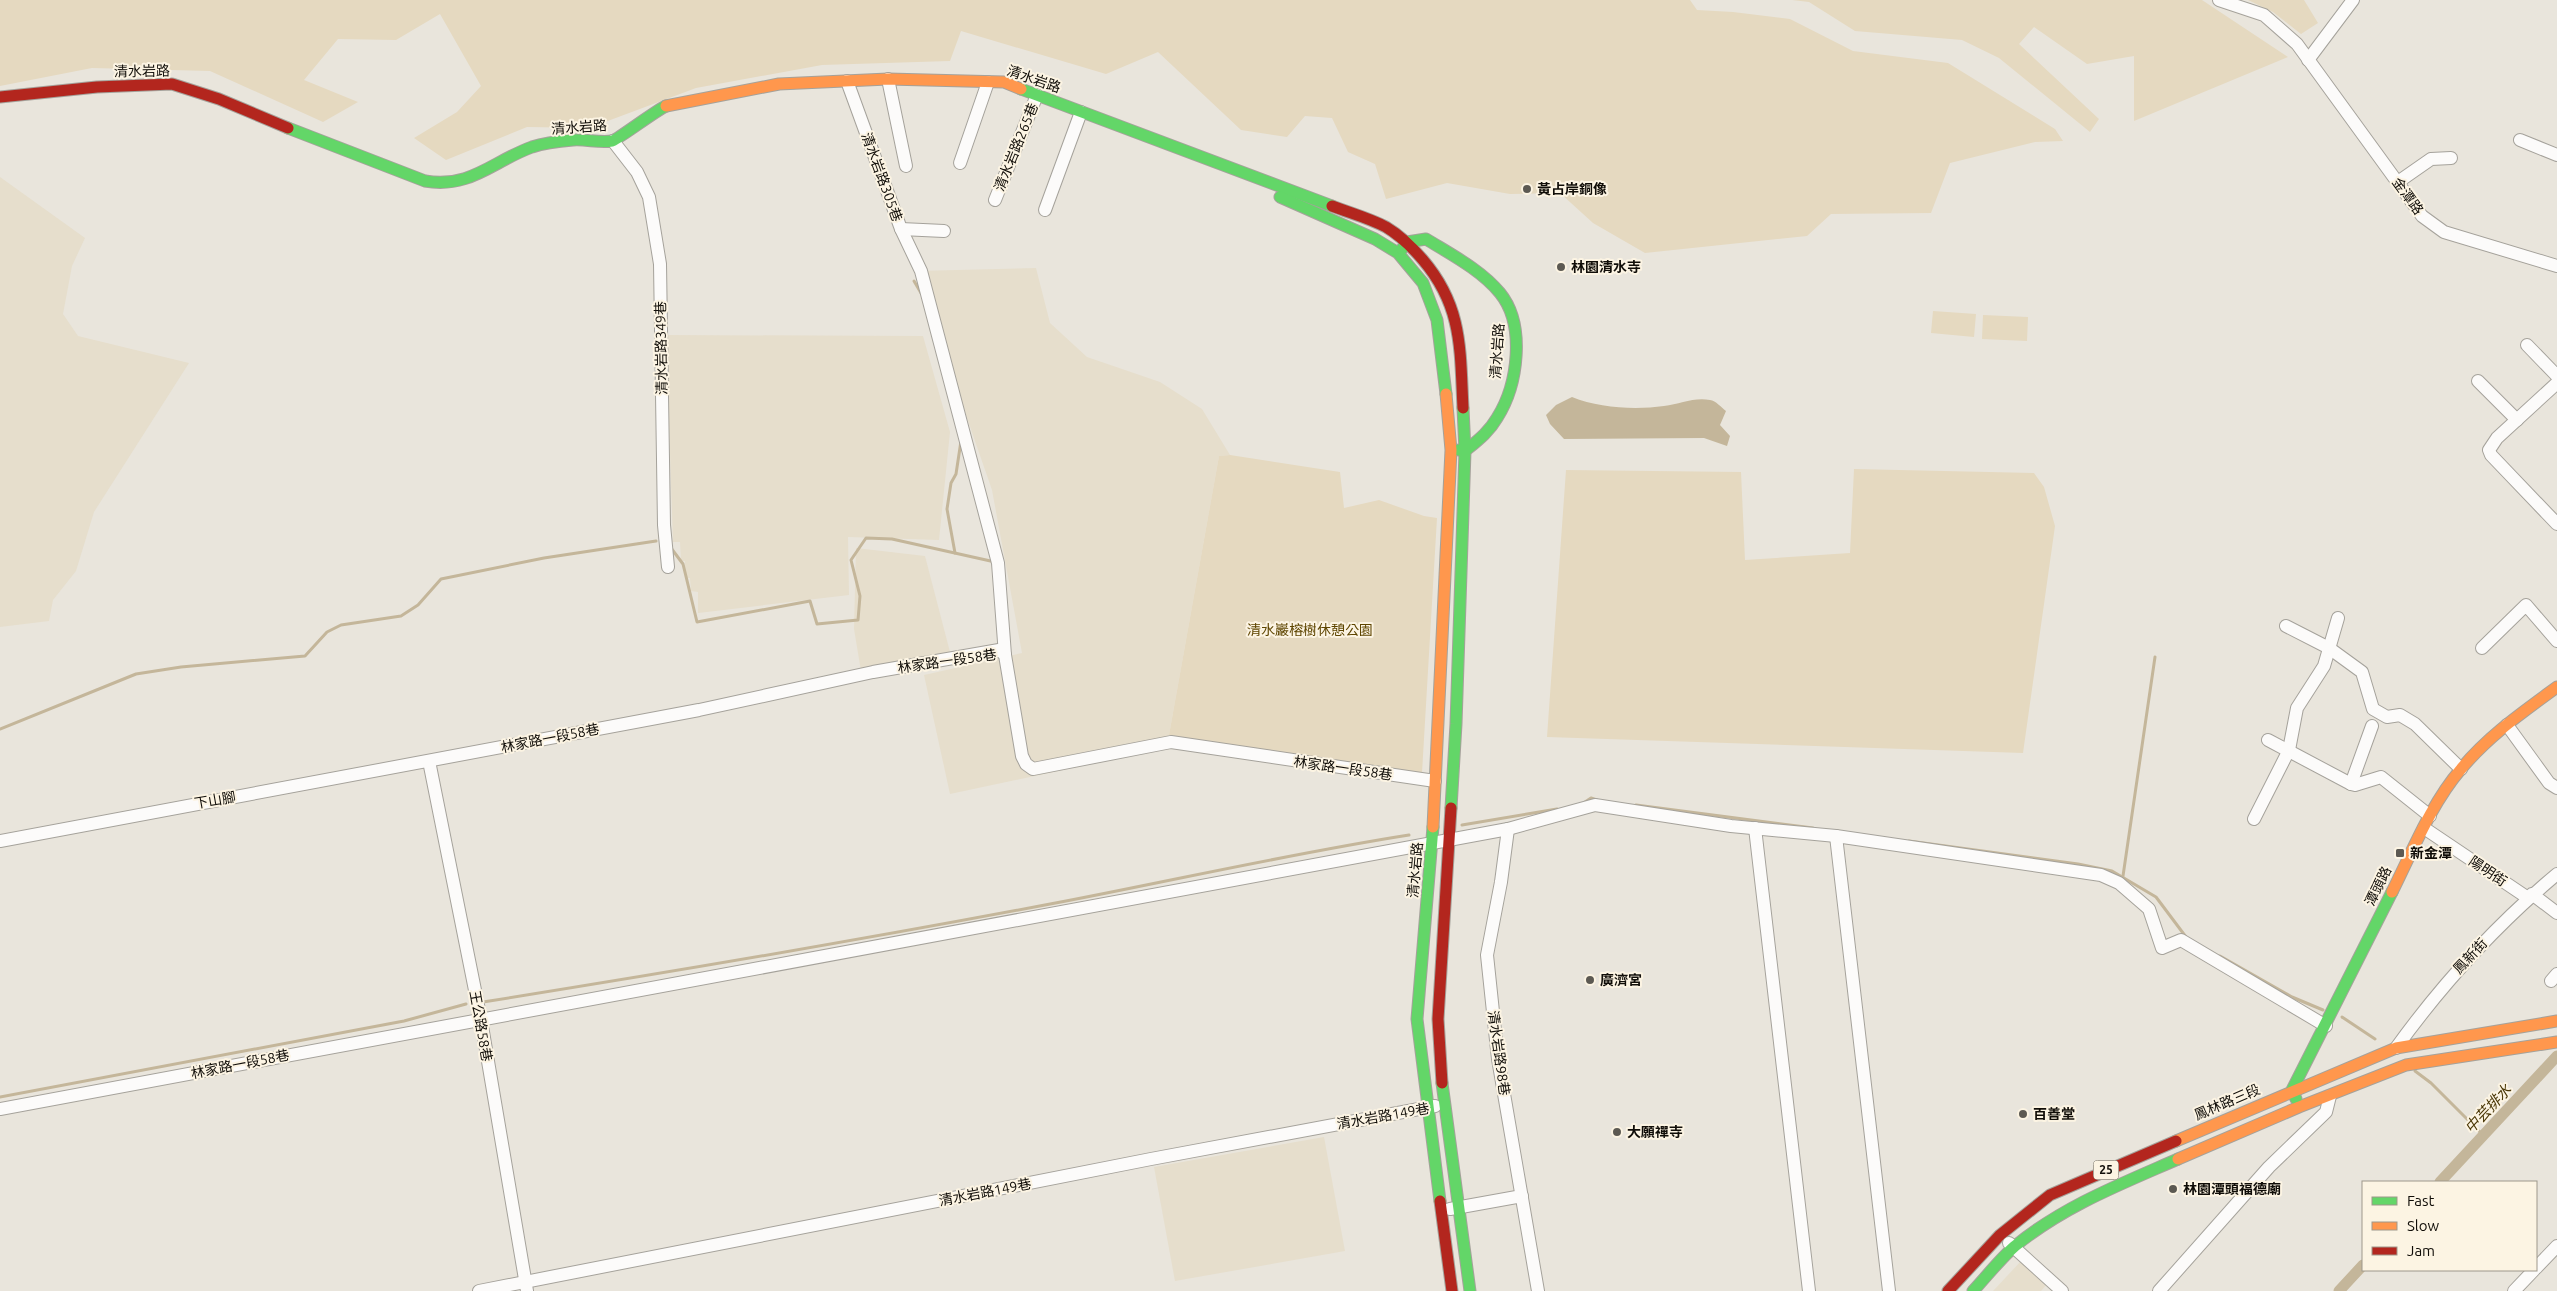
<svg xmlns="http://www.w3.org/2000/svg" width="2557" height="1291" font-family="Ubuntu,'Noto Sans TC',sans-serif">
<rect width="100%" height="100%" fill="#e9e5dc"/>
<!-- built -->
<g fill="#e6decc">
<path d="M0,177L85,238L72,266L63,314L78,336L189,363L94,512L76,571L53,600L49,621L0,627Z"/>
<path d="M1036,268L1050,323L1087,357L1160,382L1202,409L1230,455L1219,456L1169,735L1158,750L950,794L924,675L1022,653L992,490L916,271Z"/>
<path d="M666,335L923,336L950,432L939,540L848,537L849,595L698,613V592L691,591L690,578H685V561H681L680,542H673Z"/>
<path d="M856,548L925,556L950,652L861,671L854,629Z"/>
<path d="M1324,1137L1345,1251L1175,1281L1154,1167Z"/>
<path d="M2022,1260L2048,1283L2041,1291H1993Z"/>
</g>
<!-- green -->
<g fill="#e5d9c0">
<path d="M0,0H1690L1697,10L1733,12L1790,19L1853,51L1948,63L2055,129L2063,141L2035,142L1950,163L1931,213L1831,214L1807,236L1645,253L1593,223L1560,193L1510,194L1447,183L1386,199L1375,164L1348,152L1332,118L1305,116L1287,137L1241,130L1158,52L1106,74L961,31L950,61L822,65L696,88L589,128L527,127L446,160L414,138L457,112L481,86L440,14L396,40L338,39L304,80L358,102L323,122L210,71L92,68L0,86Z"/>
<path d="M1792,0H2202L2288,57L2134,121V56L2087,64L2034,27L2019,44L2099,119L2090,132L1999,58L1962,40L1855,31L1809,2Z"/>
<path d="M2248,0H2304L2318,23L2301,34L2273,12Z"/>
<path d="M1933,311L1976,314L1974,337L1931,333Z"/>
<path d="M1983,315L2028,317L2027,341L1982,339Z"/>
<path d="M1230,455L1340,472L1344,508L1379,500L1424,516L1437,518L1422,773L1169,735L1219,456Z"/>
<path d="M1854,469L2034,473L2044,487L2055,526L2023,753L1547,737L1566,470L1741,472L1745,560L1850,553Z"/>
</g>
<!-- water -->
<path fill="#c4b69a" d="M1572,397C1599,408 1635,410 1664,406C1680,404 1694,397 1710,400C1716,401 1721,407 1726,411L1720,425L1730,436L1727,446L1704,438L1564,439L1550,424L1546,415L1556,405Z"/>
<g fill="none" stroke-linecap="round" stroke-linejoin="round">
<!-- stream -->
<g stroke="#c4b69a" stroke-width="3">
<path d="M914,281L921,293"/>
<path d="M671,548L683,564L697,622L810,601L817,624L858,620L860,596L851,560L866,538L892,539L995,562"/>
<path d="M955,553L947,509L951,483L956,474L961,441"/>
<path d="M0,729L136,674L181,667L305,656L327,632L341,625L401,616L418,605L441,579L544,558L656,541"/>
<path d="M1585,802L1591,798L1597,800"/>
<path d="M1636,805L1813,828"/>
<path d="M1462,825L1557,809"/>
<path d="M1909,841L2078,864L2112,871L2156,897L2186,937"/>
<path d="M2123,876L2155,657"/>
<path d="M2220,956L2292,997L2323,1010"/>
<path d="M483,1002C678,971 872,938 1066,901C1180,879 1294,853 1409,835"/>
<path d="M2342,1017L2375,1039"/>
<path d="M2415,1071L2431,1083L2484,1136"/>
<path d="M0,1097L404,1021L466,1004"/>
</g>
<!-- canal -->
<g stroke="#c4b69a" stroke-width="11">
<path d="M2440,1182L2557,1056"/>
<path d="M2339,1291L2363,1265"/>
</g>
<defs>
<g id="street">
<path d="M2219,0L2264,15L2297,44L2422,216L2444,232L2557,266"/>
<path d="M2308,60L2353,0"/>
<path d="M888,79L906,166"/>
<path d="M847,81L901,229L921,271L998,563L1005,655"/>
<path d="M2520,140L2557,155"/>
<path d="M613,141L637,172L649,197L660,264L664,525L668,567"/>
<path d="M960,163L988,82"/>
<path d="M2398,182L2431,159L2451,158"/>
<path d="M995,200L1037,95"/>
<path d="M1045,210L1081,112"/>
<path d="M901,229L944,231"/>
<path d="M2527,345L2557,376"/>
<path d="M2478,381L2517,420"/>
<path d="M2557,383L2497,438L2489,450L2491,455L2557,524"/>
<path d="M2286,626L2329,648L2362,672L2373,709L2387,717L2400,715L2415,724L2461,769"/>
<path d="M2482,648L2526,605L2557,641"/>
<path d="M2507,725L2549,783L2557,788"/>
<path d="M2268,740L2351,784L2355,785L2381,777L2430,816"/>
<path d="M429,761L481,1020L527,1291"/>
<path d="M2351,784L2372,726"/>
<path d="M2254,819L2289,750L2297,708L2324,666L2338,618"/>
<path d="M1755,828L1809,1291"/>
<path d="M2424,828L2528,898"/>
<path d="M1508,829L1501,882L1487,955L1498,1059L1538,1291"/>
<path d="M1836,836L1889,1291"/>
<path d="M0,841L699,710L873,672L999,650L1005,655L1022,756L1026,764L1033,769L1171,742L1435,781"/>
<path d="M2532,894L2557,913"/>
<path d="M2551,981L2557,974"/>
<path d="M2396,1048C2443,983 2495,926 2557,874"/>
<path d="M0,1109L1508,829L1595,805L1731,826L1836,836L2101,875L2119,883L2149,909L2162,948L2181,940L2326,1026"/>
<path d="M1450,1209L1522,1196"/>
<path d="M2009,1243L2062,1291"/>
<path d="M2536,1268L2557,1246"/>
<path d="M479,1291L1151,1159L1435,1106"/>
<path d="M2159,1291L2269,1167L2326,1112L2330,1096"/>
<path d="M2514,1291L2534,1270"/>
</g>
<g id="fast">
<path d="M1021,89L1332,206"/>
<path d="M288,128L425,181C470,189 493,161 532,147C544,143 561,141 573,140C586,139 599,143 612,141C617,140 655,111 666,106"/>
<path d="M1280,197L1375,239L1398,253L1423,283L1437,320L1446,394"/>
<path d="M1402,249L1407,242L1426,239C1452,255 1481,270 1500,293C1526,325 1518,385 1497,418C1489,432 1477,441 1465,451L1459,450"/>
<path d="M1451,808L1456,724L1465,451L1463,408"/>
<path d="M1433,827L1417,1019L1440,1201"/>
<path d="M1442,1083L1470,1291"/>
<path d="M2296,1099L2292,1090L2392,892"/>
<path d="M1973,1291C1987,1276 2000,1259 2015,1246C2064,1206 2121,1184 2178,1159"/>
</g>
<g id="slow">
<path d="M666,106L779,84L888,79L1004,82L1021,89"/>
<path d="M1433,827L1451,450L1446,394"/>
<path d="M2392,892C2413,850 2431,804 2461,769C2488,736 2523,712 2557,687"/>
<path d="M2176,1141L2396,1048L2557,1021"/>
<path d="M2178,1159L2299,1107L2406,1065L2557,1042"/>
</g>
<g id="jam">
<path d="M0,97L97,87L172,84L219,99L288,128"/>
<path d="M1332,206C1350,213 1369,218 1386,227C1401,236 1412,247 1423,260C1463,307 1460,350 1463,408"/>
<path d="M1442,1083L1438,1019L1451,808"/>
<path d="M1440,1201L1452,1291"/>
<path d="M1948,1291L2000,1235L2050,1195L2176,1141"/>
</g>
</defs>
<!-- street casing -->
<use href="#street" stroke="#a5a29b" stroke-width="14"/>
<!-- fast casing -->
<use href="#fast" stroke="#a5a29b" stroke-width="13"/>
<!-- slow casing -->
<use href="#slow" stroke="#a5a29b" stroke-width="13"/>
<!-- jam casing -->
<use href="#jam" stroke="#a5a29b" stroke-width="13"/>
<!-- street -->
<use href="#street" stroke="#fcfbfa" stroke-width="12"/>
<!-- fast -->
<use href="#fast" stroke="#63d668" stroke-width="11"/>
<!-- slow -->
<use href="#slow" stroke="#ff974d" stroke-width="11"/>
<!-- jam -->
<use href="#jam" stroke="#b3261e" stroke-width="11"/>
</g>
<!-- markers -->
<g fill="#5c5952" stroke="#fcf4e3" stroke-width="2">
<circle cx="1527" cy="189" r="5"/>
<circle cx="1561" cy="267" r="5"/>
<rect x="2395" y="848" width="10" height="10" rx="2.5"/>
<circle cx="1590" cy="980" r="5"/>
<circle cx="2023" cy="1114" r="5"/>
<circle cx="1617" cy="1132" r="5"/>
<circle cx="2173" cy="1189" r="5"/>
</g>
<g text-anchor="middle" stroke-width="4" stroke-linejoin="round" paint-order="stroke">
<!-- shield labels -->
<rect fill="#fcf4e3" stroke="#57524a" stroke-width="1" x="2093.5" y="1160.5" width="25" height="19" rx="4"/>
<g font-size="12" font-weight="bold" fill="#100d08">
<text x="2106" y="1174">25</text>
</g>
<!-- street labels -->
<g font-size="14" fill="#100d08" stroke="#fcf4e3">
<text transform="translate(142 71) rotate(-1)" y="5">清水岩路</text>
<text transform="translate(1034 79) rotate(19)" y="5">清水岩路</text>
<text transform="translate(579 127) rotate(-4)" y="5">清水岩路</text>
<text transform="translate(1016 147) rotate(-68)" y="5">清水岩路265巷</text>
<text transform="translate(882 177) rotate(70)" y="5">清水岩路305巷</text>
<text transform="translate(2408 196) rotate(54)" y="5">金潭路</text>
<text transform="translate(661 348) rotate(-91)" y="5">清水岩路349巷</text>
<text transform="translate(1497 351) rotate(-86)" y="5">清水岩路</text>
<text transform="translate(947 661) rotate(-8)" y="5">林家路一段58巷</text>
<text transform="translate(550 738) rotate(-11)" y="5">林家路一段58巷</text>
<text transform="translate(1343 768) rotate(8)" y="5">林家路一段58巷</text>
<text transform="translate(215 800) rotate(-10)" y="5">下山腳</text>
<text transform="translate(1415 870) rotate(-85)" y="5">清水岩路</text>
<text transform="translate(2488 871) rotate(34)" y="5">陽明街</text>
<text transform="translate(2378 886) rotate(-64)" y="5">潭頭路</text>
<text transform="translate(2470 956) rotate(-47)" y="5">鳳新街</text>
<text transform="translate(481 1026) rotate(80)" y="5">王公路58巷</text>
<text transform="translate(1499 1053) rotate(82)" y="5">清水岩路98巷</text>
<text transform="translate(240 1064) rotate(-11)" y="5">林家路一段58巷</text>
<text transform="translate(2227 1102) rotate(-23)" y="5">鳳林路三段</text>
<text transform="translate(1383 1116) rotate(-10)" y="5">清水岩路149巷</text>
<text transform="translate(985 1192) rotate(-11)" y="5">清水岩路149巷</text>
</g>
<!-- poi labels -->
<g font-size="14" font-weight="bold" fill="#100d08" stroke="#fcf4e3" text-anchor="start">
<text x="1537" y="194">黃占岸銅像</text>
<text x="1571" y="272">林園清水寺</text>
<text x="2410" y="858">新金潭</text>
<text x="1600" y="985">廣濟宮</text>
<text x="2033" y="1119">百善堂</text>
<text x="1627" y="1137">大願禪寺</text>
<text x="2183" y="1194">林園潭頭福德廟</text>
</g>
<!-- park labels -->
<g font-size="14" fill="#5e4500" stroke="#fcf4e3">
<text x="1310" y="635">清水巖榕樹休憩公園</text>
</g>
<!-- water labels -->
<g font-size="15" font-style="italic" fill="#493605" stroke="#fcf4e3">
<text transform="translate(2488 1109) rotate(-47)" y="5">中芸排水</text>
</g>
</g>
<!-- legend -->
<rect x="2362" y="1181" width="175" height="90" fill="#fcf4e3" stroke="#9e988b"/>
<rect x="2372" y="1197" width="25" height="8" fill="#63d668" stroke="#9e988b"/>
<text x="2407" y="1206" font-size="15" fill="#100d08">Fast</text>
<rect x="2372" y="1222" width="25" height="8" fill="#ff974d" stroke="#9e988b"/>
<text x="2407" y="1231" font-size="15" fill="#100d08">Slow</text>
<rect x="2372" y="1247" width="25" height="8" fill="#b3261e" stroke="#9e988b"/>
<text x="2407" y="1256" font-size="15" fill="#100d08">Jam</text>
</svg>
